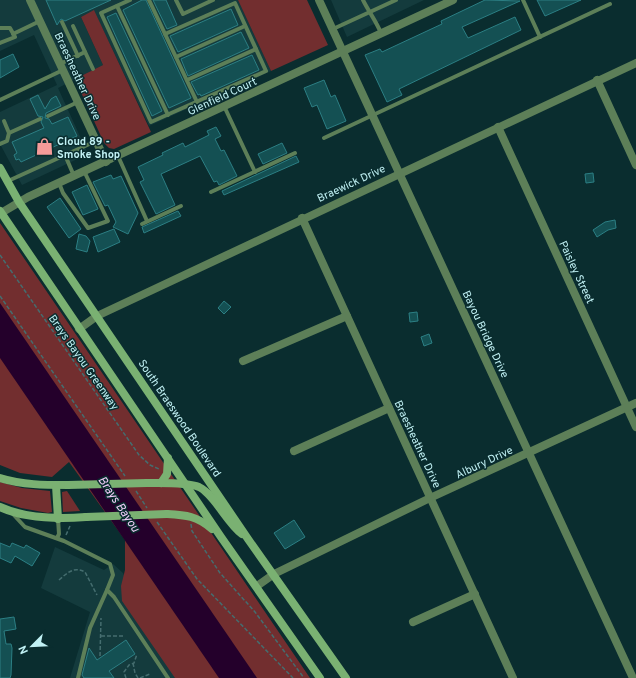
<svg xmlns="http://www.w3.org/2000/svg" width="636" height="678" font-family="Overpass,sans-serif">
<rect width="100%" height="100%" fill="#0a2d2f"/>
<!-- built -->
<g fill="#143b3d">
<path d="M0,0H238L271,71L149,126L94,11L81,17L103,65L58,88L88,154L22,185L0,144V112L57,85L34,35L0,51Z"/>
<path d="M331,0H424L347,37Z"/>
<path d="M55,547L104,570L113,564L123,573L137,606L187,678H70L90,612L41,588Z"/>
</g>
<!-- green -->
<g fill="#722e2f">
<path d="M238,0H307L328,45L271,71Z"/>
<path d="M94,10L151,132L114,149L109,148L104,143L75,79L103,65L81,17Z"/>
<path d="M0,223L310,678H175L122,601L121,586L125,570V540L69,462L52,477L20,473L0,465Z"/>
<path d="M0,482L22,488L50,491L52,512L48,513L21,508L0,501Z"/>
<path d="M67,491L80,511L63,512L62,492Z"/>
</g>
<!-- water -->
<path fill="#24002b" d="M0,303L257,678H219L0,358Z"/>
<!-- building -->
<g fill="#145053" stroke="#2c7f84">
<path d="M46,0H111L65,21L61,19L57,25Z"/>
<path d="M142,0H146L191,98L169,108L123,10Z"/>
<path d="M153,0H166L177,25L167,29Z"/>
<path d="M485,0L520,1L462,27L468,38L515,17L521,30L399,89L402,95L387,102L365,55L380,49L382,52L442,24L441,21Z"/>
<path d="M537,0H581L545,16Z"/>
<path d="M231,9L238,25L178,52L170,36Z"/>
<path d="M116,13L162,111L152,116L107,17Z"/>
<path d="M241,32L249,48L188,76L181,59Z"/>
<path d="M13,54L19,67L0,78V60Z"/>
<path d="M252,55L259,70L201,96L200,94L198,95L191,82Z"/>
<path d="M324,80L331,97L335,95L346,121L327,129L317,105L312,107L304,88Z"/>
<path d="M38,95L45,109L51,99L56,96L61,106L46,113L45,118L49,119L52,124L68,117L77,136L21,162L19,159L16,160L14,155L17,153L12,142L44,128L41,122L43,117L38,116L30,99Z"/>
<path d="M216,127L221,136L215,139L221,151L224,150L237,176L219,185L217,181L214,182L200,156L161,174L175,205L156,214L140,182L144,180L138,167L163,155L162,153L183,143L185,147L209,135L207,131Z"/>
<path d="M282,143L287,153L263,164L258,154Z"/>
<path d="M296,156L299,162L224,195L222,191Z"/>
<path d="M593,173L594,182L586,183L585,174Z"/>
<path d="M111,175L113,179L121,176L138,213L128,234L113,227L116,222L108,205L105,206L93,182Z"/>
<path d="M87,185L98,209L83,215L72,192Z"/>
<path d="M60,198L81,229L69,238L47,207Z"/>
<path d="M178,211L181,216L144,233L142,227Z"/>
<path d="M615,220L616,228L608,230L597,237L593,230L605,222Z"/>
<path d="M114,229L120,242L98,252L93,237Z"/>
<path d="M79,234L86,236L90,241L87,252L76,249Z"/>
<path d="M224,301L231,307L224,314L218,308Z"/>
<path d="M417,312L418,321L410,322L409,313Z"/>
<path d="M429,334L432,343L424,346L421,337Z"/>
<path d="M294,520L305,537L285,549L274,533Z"/>
<path d="M0,543L10,547L12,543L24,548L26,545L40,553L32,566L15,556L11,563L0,558Z"/>
<path d="M14,617L16,629L4,631L6,644H11L12,648L11,675L10,678H0V619Z"/>
<path d="M126,640L135,654L109,671L114,678H84L82,675L89,648L97,660Z"/>
</g>
<g fill="none" stroke-linecap="round" stroke-linejoin="round">
<!-- path -->
<g stroke="#456d6f" stroke-width="1.5" stroke-dasharray="4 2" stroke-linecap="butt">
<path d="M0,255L139,455L150,465L159,469"/>
<path d="M0,296L125,476"/>
<path d="M136,491L147,508"/>
<path d="M157,522L197,579L293,678"/>
<path d="M191,524L192,531L220,573L255,612L304,678"/>
<path d="M66,535L70,526"/>
<path d="M59,580C67,573 74,566 85,572L97,595"/>
<path d="M101,636H125"/>
<path d="M100,656L101,618"/>
<path d="M133,663L135,673L138,678"/>
<path d="M126,678L124,672L129,665L134,663L137,654"/>
<path d="M140,678L150,674"/>
</g>
<!-- lane -->
<g stroke="#5d7f58" stroke-width="4">
<path d="M130,0L101,13L151,122L266,71L235,3L165,34"/>
<path d="M149,0L197,102"/>
<path d="M176,0L183,14L213,0"/>
<path d="M363,0C369,12 376,21 381,33"/>
<path d="M523,0L540,37"/>
<path d="M117,6L168,115"/>
<path d="M62,22L78,56"/>
<path d="M73,26L93,69"/>
<path d="M0,28H10L15,37L0,43"/>
<path d="M333,29L396,0"/>
<path d="M13,34L40,21"/>
<path d="M176,57L245,26"/>
<path d="M60,64L85,52"/>
<path d="M187,80L256,49"/>
<path d="M0,100L63,70"/>
<path d="M224,106L255,172"/>
<path d="M48,116L78,102"/>
<path d="M4,121L9,133"/>
<path d="M324,138L610,4"/>
<path d="M0,144L7,141L9,133L40,119"/>
<path d="M65,155L74,176"/>
<path d="M118,156L147,221"/>
<path d="M8,181L96,141"/>
<path d="M59,183L63,193L88,228L108,221L84,171"/>
<path d="M211,192L295,153"/>
<path d="M142,224L181,206"/>
<path d="M12,513L25,527L64,541L110,564L113,575L107,590L114,597L168,678"/>
<path d="M57,538L59,534L58,519"/>
<path d="M78,678L90,628L107,590"/>
</g>
<!-- street -->
<g stroke="#5d7f58" stroke-width="8">
<path d="M30,0L106,162"/>
<path d="M319,0L633,678"/>
<path d="M597,80L636,165"/>
<path d="M498,127L636,427"/>
<path d="M1,213L28,197L453,0"/>
<path d="M302,218L513,678"/>
<path d="M79,329L97,316L636,63"/>
<path d="M243,361L347,316"/>
<path d="M294,451L389,408"/>
<path d="M257,586L274,574L430,498L636,403"/>
<path d="M413,622L475,594"/>
</g>
<!-- secondary -->
<g stroke="#7ab172" stroke-width="8">
<path d="M0,168L19,202L248,539L346,678"/>
<path d="M0,211L221,537L320,678"/>
<path d="M0,478C23,485 44,485 68,485"/>
<path d="M147,483C160,483 187,482 199,487C214,494 227,523 242,534"/>
<path d="M161,483L167,474L168,458"/>
<path d="M56,485L58,519"/>
<path d="M0,507C26,519 58,519 86,517"/>
<path d="M167,514C186,515 197,516 212,529"/>
</g>
<!-- secondary-bridge -->
<g stroke="#7ab172" stroke-width="8">
<path d="M68,485L147,483"/>
<path d="M86,517L167,514"/>
</g>
</g>
<!-- icons -->
<defs>
<symbol id="shop-bare" viewBox="-9 -9 18 18"><path d="M-5-2.5h2.3a2.7 3.5 0 0 1 5.4 0H5L5.5 6h-11ZM-1.5-2.5h3a1.5 2.3 0 0 0-3 0Z" fill="#f59b99" stroke="#0a2d2f" stroke-width="2.5" paint-order="stroke"/></symbol>
</defs>
<g fill-rule="evenodd">
<use href="#shop-bare" x="32" y="134" width="25" height="25"/>
</g>
<g text-anchor="middle" stroke-width="3" stroke-linejoin="round" paint-order="stroke">
<!-- street labels -->
<g font-size="11" fill="#c1f1f4" stroke="#0a2d2f">
<text transform="translate(78 76) rotate(65)" y="4">Braesheather Drive</text>
<text transform="translate(222 96) rotate(-25)" y="4">Glenfield Court</text>
<text transform="translate(351 183) rotate(-25)" y="4">Braewick Drive</text>
<text transform="translate(577 272) rotate(65)" y="4">Paisley Street</text>
<text transform="translate(486 334) rotate(65)" y="4">Bayou Bridge Drive</text>
<text transform="translate(84 362) rotate(55)" y="4">Brays Bayou Greenway</text>
<text transform="translate(180 418) rotate(56)" y="4">South Braeswood Boulevard</text>
<text transform="translate(418 444) rotate(65)" y="4">Braesheather Drive</text>
<text transform="translate(484 462) rotate(-25)" y="4">Albury Drive</text>
</g>
<!-- poi labels -->
<g font-size="11" font-weight="bold" fill="#c1f1f4" stroke="#0a2d2f" text-anchor="start">
<text x="57" y="145">Cloud 89 -<tspan x="57" dy="13">Smoke Shop</tspan></text>
</g>
<!-- water labels -->
<g font-size="12" font-style="italic" fill="#f5cffc" stroke="#0a2d2f">
<text transform="translate(119 504) rotate(56)" y="4">Brays Bayou</text>
</g>
</g>
<!-- north arrow -->
<g transform="translate(32 646) rotate(246)" stroke="#0a2d2f" stroke-width="3" paint-order="stroke">
<path d="M0-3L7 15L0 10L-7 15Z" fill="#c1f1f4"/>
<text y="-6" font-size="11" font-weight="bold" text-anchor="middle" fill="#c1f1f4">N</text>
</g>
</svg>
